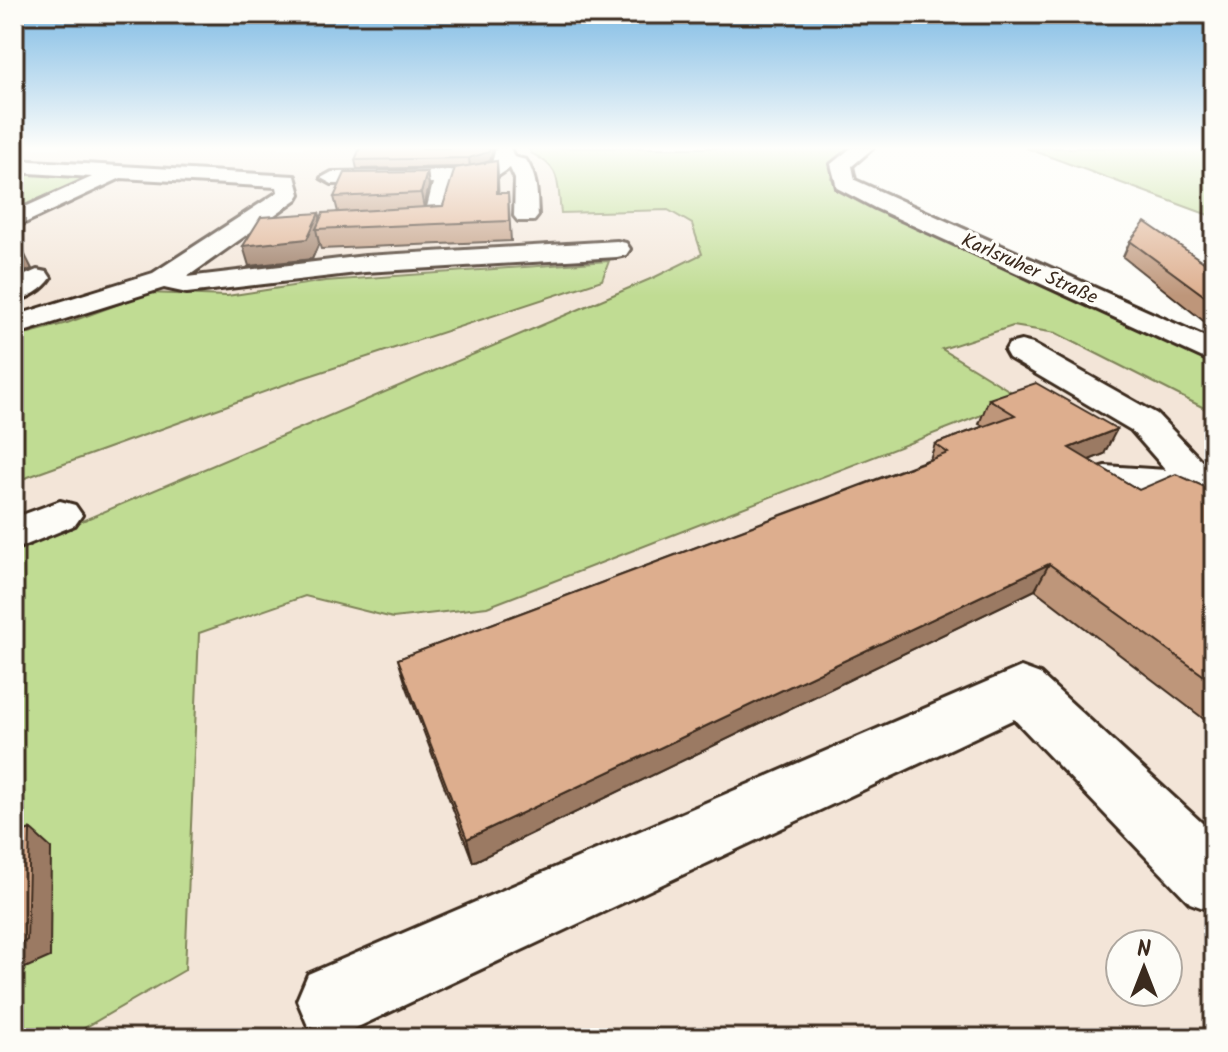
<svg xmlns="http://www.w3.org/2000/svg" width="1228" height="1052" font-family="Kalam,sans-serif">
<rect width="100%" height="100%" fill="#fdfcf7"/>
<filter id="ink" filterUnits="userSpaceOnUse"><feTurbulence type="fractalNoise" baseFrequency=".0125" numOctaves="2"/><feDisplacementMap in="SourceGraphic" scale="16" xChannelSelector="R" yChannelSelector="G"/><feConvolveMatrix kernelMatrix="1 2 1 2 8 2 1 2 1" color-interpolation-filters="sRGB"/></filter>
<g filter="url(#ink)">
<!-- built -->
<path fill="#f3e5d8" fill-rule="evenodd" d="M14,148H858L834,162L831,178L872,204L1214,361V1038H14ZM1120,944H1168V992H1120Z"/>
<!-- green -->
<g fill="#c0dc93" stroke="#7e8358" stroke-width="2">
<path d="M534,148H858L834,162L831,178L872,204L1214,361V413L1056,333L1013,326L942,349L1023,399L487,607L393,618L305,596L199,633L185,970L67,1038H14V550L655,277L702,254L692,224L668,210L561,213C557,181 562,168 531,153L530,150Z"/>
<path d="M1026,148H1214V217Z"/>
<path d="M23,171L76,175L83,177L84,182L14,215V173Z"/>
<path d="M609,261L602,280L300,379L14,482V337L67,323L149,293L227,296L325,281Z"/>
</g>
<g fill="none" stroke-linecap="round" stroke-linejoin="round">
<defs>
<g id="minor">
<path d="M496,148H510L514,157L526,160C538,178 537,195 538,216L534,221H518L514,216L515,179L510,168L498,176L455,183L444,223L387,228L378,226L375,221L378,216L426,211L433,183L332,184L321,178L332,172L471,170L492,163Z"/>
<path d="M851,148H873L852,166L855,180L1214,341V363L875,208L837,188L831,164Z"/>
<path d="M14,160L295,176L300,194L297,199L187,277L365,256L617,241L626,243L630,249L626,255L617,257L365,272L187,293L164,288L14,335V316L153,273L278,192L277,187L121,178L14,228V212L92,177L14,172Z"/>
<path d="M37,270L47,272L51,278C43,290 28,298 14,302V280Z"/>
<path d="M1021,341L1033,344L1157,414L1214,474V517L1197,514L1157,495L1091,488L1085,479L1091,470L1105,466L1166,470L1131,430L1009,358L1005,351L1009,344Z"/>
<path d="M60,501L75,505L82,515L75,525L14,550V518Z"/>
<path d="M1021,667L1040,674L1214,834V912L1190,903L1014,719L360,1026L334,1037L308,1026L297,1000L308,974Z"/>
</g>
</defs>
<!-- minor casing -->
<use href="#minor" stroke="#3b2a1e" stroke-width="6"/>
<!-- minor -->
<use href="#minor" fill="#fdfcf7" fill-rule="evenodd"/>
</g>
<!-- wall -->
<g fill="#be967a" stroke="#3b2a1e" stroke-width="2">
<path d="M493,148L490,161L480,164L497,161L498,193H508L511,241L321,249L319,243L312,259L249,266L319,213L321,219L338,212L334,197L427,172L429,186L424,207L443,206L459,167L357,169L355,160Z"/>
<path d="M1130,241L1214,269V326L1211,327L1123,257Z"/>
<path d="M989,399L1104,454L1089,460L1139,490L1214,491V728L1200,716L1035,590L473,862L406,685L398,659L930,459L935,444L984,426L979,424Z"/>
</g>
<!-- shaded-wall -->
<g fill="#9b7a63" stroke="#3b2a1e" stroke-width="2">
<path d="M490,148H493L490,161L470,167L469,158Z"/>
<path d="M497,161L498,179L499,212L497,193Z"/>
<path d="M427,172L429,186L424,208L421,193Z"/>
<path d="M319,213L323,228L316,229L319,243L312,259L249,266L243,246Z"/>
<path d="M15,235L32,269L14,277V256Z"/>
<path d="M1117,429L1104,454L1056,473L1069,448Z"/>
<path d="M1049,564L1035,590L473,862L467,839Z"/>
<path d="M30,829L51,848L50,957L14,973V946Z"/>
</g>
<!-- building -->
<g fill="#ddae8e" stroke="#3b2a1e" stroke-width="2">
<path d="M360,148H490L489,152L469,158L355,160Z"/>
<path d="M497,161V193H508L509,221L316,229L323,213L443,206L455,168Z"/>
<path d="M427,172L421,193L334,197L345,173Z"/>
<path d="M319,213L307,239L243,246L261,217Z"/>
<path d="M1145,222L1214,269V303L1130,241Z"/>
<path d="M14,235H15L24,252L14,256Z"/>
<path d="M1036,383L1117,429L1069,448L1139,490L1176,474L1214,491V683L1049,564L467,839L398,659L948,453L935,444L1015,415L989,399Z"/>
<path d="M30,829L27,940L14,946V836Z"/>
</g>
</g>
<!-- sky -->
<linearGradient id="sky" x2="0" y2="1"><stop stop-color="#7dbae4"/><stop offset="0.5" stop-color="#fefefb"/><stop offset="1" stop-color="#fefefb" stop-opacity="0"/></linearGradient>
<rect width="1228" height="296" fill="url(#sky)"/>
<g text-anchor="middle" stroke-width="7" stroke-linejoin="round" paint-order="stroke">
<!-- far-street labels -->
<g font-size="20" fill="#3b2a1e" stroke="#fdfcf7">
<text transform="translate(1030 268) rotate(24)" y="7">Karlsruher Straße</text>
</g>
</g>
<!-- margin -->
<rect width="1228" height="1052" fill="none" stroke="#fdfcf7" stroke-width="48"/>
<rect x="24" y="24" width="1180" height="1004" fill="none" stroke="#3b2a1e" stroke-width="3" filter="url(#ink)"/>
<!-- north arrow -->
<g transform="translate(1144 968)"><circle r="38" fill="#fdfcf7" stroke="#afa8a0" stroke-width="2"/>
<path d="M0-6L14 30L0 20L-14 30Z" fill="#3b2a1e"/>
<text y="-12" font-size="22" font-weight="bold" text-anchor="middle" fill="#3b2a1e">N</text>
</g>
</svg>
